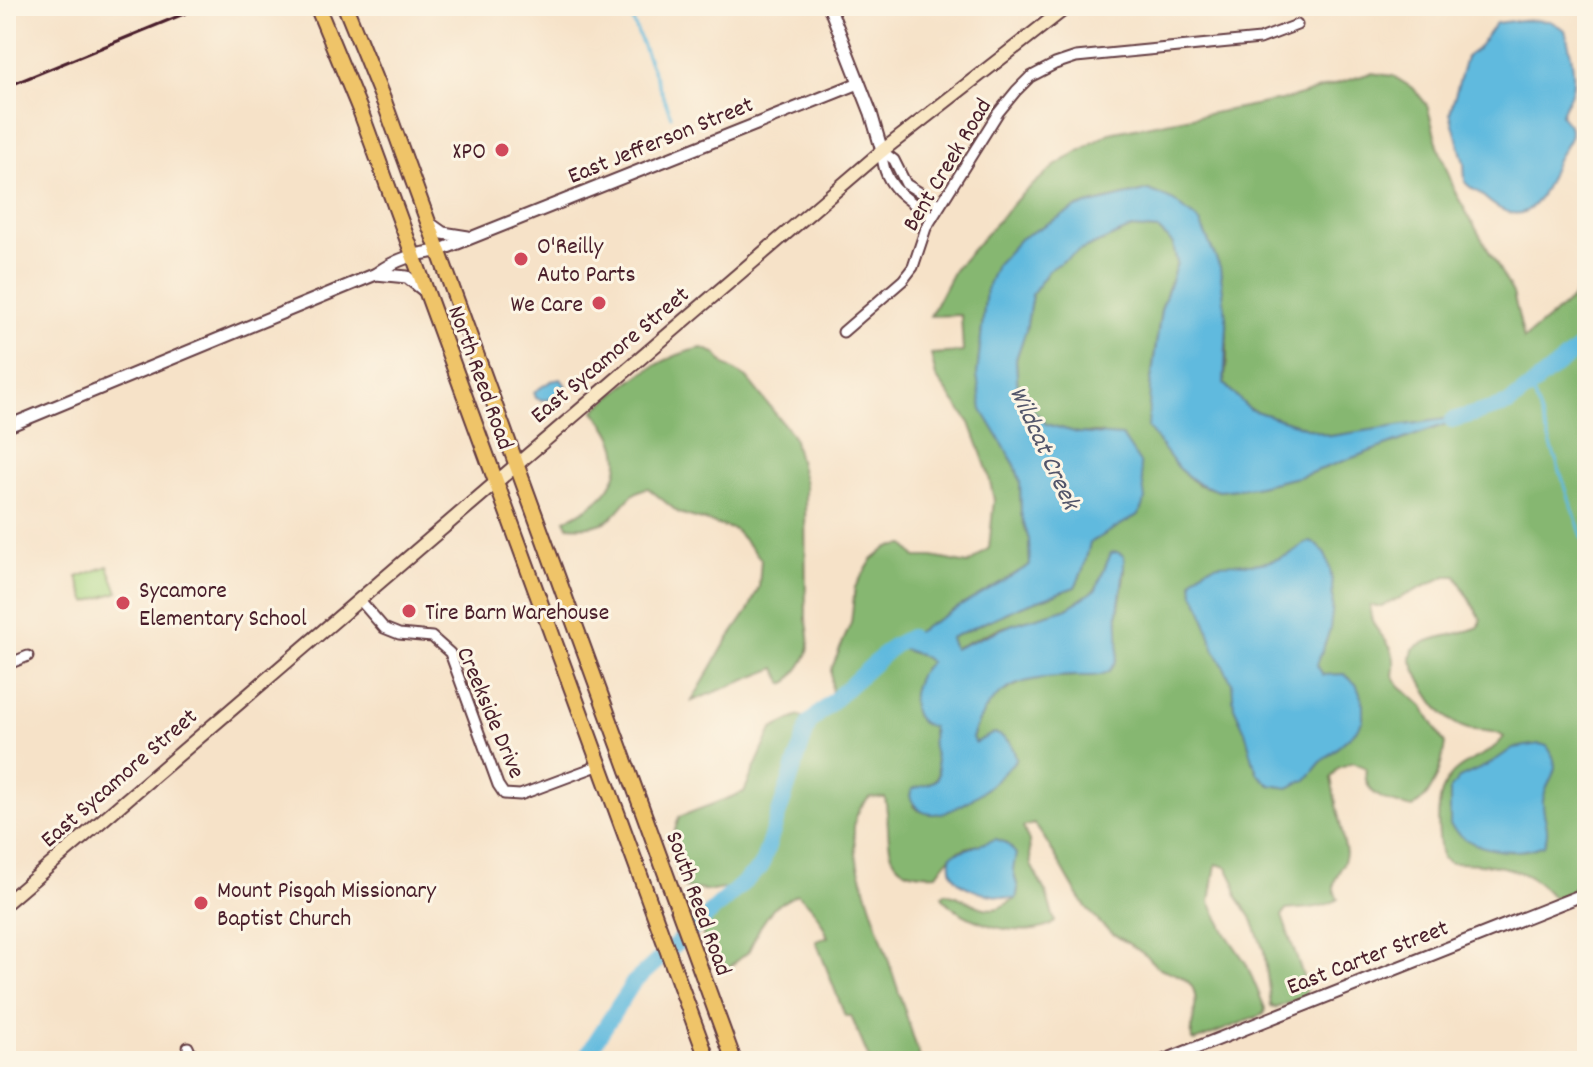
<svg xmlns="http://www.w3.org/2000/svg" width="1593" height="1067" font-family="Dekko,sans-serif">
<rect width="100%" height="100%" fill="#fcf5e5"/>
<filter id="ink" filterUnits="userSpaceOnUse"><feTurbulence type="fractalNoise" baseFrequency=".0125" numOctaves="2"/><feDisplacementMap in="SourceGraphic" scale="16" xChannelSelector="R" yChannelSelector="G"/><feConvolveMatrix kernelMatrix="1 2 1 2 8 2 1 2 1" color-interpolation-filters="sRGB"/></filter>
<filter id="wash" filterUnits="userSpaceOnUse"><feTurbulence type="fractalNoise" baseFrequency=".006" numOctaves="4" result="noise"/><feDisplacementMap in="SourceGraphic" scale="32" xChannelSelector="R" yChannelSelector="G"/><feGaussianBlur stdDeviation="1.8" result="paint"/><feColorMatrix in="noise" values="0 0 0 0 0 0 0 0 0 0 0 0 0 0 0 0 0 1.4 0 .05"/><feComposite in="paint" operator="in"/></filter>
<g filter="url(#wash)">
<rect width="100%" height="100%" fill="#f6e2c8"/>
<!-- green -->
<path fill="#a8d683" stroke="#797a57" stroke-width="2" d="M108,566L118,592L87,602L77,577Z"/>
<!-- forest -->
<g fill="#86b771" stroke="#686b4e" stroke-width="2" fill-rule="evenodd">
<path d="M1371,73L1393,76L1414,89L1427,105L1438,146L1456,194L1513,293L1524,339L1572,299L1587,271V887L1553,898C1527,864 1491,864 1451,863L1442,858C1437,831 1433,787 1458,769C1474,757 1492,754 1504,737C1493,729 1482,732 1468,729C1439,721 1422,686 1411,659L1413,649C1432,635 1457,636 1479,627L1481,619L1456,576H1446L1383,606H1370C1369,638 1401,638 1393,675L1399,685L1423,707L1445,744C1441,770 1435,792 1413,808C1392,803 1361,797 1366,768L1353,762L1338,768L1331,778L1346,853C1344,873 1326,879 1338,899C1324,909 1303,908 1286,910L1282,916L1307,987L1304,997L1276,1008L1271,1006L1264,951L1251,917L1237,897L1235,883L1227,867L1216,864L1210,902L1226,934L1246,963L1265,1008L1264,1014L1195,1041L1192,1040C1189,1023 1202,1001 1191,985C1183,974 1169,973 1158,967C1153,964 1149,958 1145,955C1132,944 1116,938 1103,926C1072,897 1061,857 1034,824L1023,827L1029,842L1031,865L1046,893L1055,922C1029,943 957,922 942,896L945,893C963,895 980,913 998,908C1004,906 1010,901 1016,899L1018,889L1007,843C997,838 965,847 955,853C949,857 942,867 937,874C876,878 893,838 885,798L870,797C847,817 854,838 858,866L921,1061H870L851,1016H845L816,941L828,937C820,917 814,907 797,894L773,908L760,927L748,952L728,968L711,959L703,936L705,917L739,886L712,891L685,888C671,858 668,849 679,817L744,792L772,729L799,716L809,722L832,702L831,670L851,623L855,587L872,560L888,547L905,545L916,557H932L968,564L989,548L994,500L988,472L970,423L936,377L931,354L963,352L961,315L930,316L954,270L1020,196L1055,166L1109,133L1291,98ZM1149,190L1227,325V360L1224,384L1249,409L1331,436L1465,417L1302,476L1254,487L1219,491L1197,484L1179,469L1150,388L1161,310L1177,263L1173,244L1159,230L1132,228L1079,251L1049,270L1032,294L1026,330L1016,359L1018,394L1046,424L1078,433H1101L1139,514L1090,543L1083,570L1075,587L1019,607L950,638L953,649L997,629L1065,609L1080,600L1096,589L1111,554L1125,570L1118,613L1115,662L1074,676L1031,678L1012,687L993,698L983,710L972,738L974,743L1016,759C998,781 942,832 913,806L923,786C943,784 941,762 933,747L931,662L920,655L893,646L1030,565L1029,540L1021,513L1020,481L1015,465L1000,438L977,375L986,290L1078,207Z"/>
<path d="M702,348L715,353L725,365L747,378L793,436L805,485L806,619C814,650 808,658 788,682L783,684L776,668L692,701L725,644L748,611L759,587L761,559L735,530L679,513L648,488C628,491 623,511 607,521C596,527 580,527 568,526L565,520C619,496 637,458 594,411C624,384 662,355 702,348Z"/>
</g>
<!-- water -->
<g fill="#61bade" stroke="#566c84" stroke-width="2">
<path d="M1522,20L1550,21L1565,30C1570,48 1576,71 1572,90C1570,99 1563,105 1561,115L1569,125L1571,135C1568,145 1560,152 1556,162C1541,201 1526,235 1484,197C1478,191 1470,189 1465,182L1464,163L1450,113L1466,57L1477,49L1496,23Z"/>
<path d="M1149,190L1174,201L1200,222L1220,267L1227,325L1224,384L1249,409L1331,436L1471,415L1302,476L1254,487L1219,491L1197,483L1179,469L1148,428L1150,388L1161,310L1177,263L1173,244L1159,230L1132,228L1079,251L1049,270L1032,294L1026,330L1016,359L1018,394L1046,424L1078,433L1122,436L1140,463L1145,499L1139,514L1090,543L1083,570L1075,587L1019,607L950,638L954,649L1013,624L1065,609L1080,600L1096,589L1111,553L1117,552L1124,556C1125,576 1120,593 1118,612C1116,628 1124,660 1109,671C1101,677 1088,676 1079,676C1026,677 990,682 972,738L975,743L994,733C1008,738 1013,744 1016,759C999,781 928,845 910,796L912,789C947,781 939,777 933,747C932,741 933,734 932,727C901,721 912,676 930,662L920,655L893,646L1030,565L1029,540L1021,513L1020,481L1015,465L982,410L977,375L986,290L996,265L1021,238L1078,207Z"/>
<path d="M561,379L566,386C559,396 548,404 536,398L534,392L551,381Z"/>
<path d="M1310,542C1337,548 1334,606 1330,628C1327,641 1321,652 1317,665L1323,675L1344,674L1356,684L1363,701V720L1355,732L1320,763L1306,780L1288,788L1270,785L1258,774L1254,764L1245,731L1234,707L1232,683L1213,646L1201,606L1193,592L1192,581C1205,560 1229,563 1250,564C1261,564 1278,559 1288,555C1296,551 1300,545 1310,542Z"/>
<path d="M1540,744L1547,746C1566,773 1545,777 1543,801C1542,817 1552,829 1544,845C1515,857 1469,851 1450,825V789L1459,778L1490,764L1513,748Z"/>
<path d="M996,839L1007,843L1016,854L1013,869L1018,889L1016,899C1009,899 1004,897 997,896C973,892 944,883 952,854Z"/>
</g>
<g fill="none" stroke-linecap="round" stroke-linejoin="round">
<!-- stream -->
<g stroke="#61bade" stroke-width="3">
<path d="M627,6L671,116"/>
<path d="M1531,386L1587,551"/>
</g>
<!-- river -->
<g stroke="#61bade" stroke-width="16">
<path d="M1452,420L1509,404L1587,342"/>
<path d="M583,1061L633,983L761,867L809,723L893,646L910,637"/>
</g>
</g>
</g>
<g filter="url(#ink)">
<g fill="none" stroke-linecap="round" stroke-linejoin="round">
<defs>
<g id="minor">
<path d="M882,151C882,187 907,199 933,217"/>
<path d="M882,151L894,160L906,184L940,205"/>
<path d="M843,332L903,280L913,267L926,228L998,113L1016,91L1030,77L1055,64L1076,57L1260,39L1297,25"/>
<path d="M359,599L384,628L399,634L432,637L450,653L498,785L504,794L520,795L600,765"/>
<path d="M6,665L28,656"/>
<path d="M188,1047L194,1061"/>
</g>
<g id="tertiary">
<path d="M829,6L871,113L882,151"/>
<path d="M429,223L443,233L468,237"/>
<path d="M376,274L407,277L426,292"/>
<path d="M6,427L376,274C396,259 414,254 438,251L859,83"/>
<path d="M1163,1061L1587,893"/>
</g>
<path id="secondary" d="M6,903L882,151L1068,6"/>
<g id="primary">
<path d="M317,6L360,110L708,1061"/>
<path d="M345,6L385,104L734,1061"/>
</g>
</defs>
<!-- minor casing -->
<use href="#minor" stroke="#643c43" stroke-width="13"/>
<!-- tertiary casing -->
<use href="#tertiary" stroke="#643c43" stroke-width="15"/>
<!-- secondary casing -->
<use href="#secondary" stroke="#643c43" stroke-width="16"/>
<!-- primary casing -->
<use href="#primary" stroke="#643c43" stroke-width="18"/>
<!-- minor -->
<use href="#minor" stroke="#fff" stroke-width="9"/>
<!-- tertiary -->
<use href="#tertiary" stroke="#fff" stroke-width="11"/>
<!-- secondary -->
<use href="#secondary" stroke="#f9e7c3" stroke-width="12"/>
<!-- primary -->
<use href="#primary" stroke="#efc469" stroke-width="14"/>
<!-- rail -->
<path stroke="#4a1f2b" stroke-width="3" d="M6,87L203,6"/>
</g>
</g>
<!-- markers -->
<g fill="#d1495b" stroke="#fcf5e5" stroke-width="3">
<circle cx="502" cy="150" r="8"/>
<circle cx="521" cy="259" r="8"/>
<circle cx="599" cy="303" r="8"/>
<circle cx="123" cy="603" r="8"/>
<circle cx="409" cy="611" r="8"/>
<circle cx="201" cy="903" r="8"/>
</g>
<g text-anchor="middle" stroke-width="6" stroke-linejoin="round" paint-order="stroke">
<!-- street labels -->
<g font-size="24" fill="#4a1f2b" stroke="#fcf5e5">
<text transform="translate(660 139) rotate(-22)" y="8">East Jefferson Street</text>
<text transform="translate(946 164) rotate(-59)" y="8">Bent Creek Road</text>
<text transform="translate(609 354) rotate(-40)" y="8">East Sycamore Street</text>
<text transform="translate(482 377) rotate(70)" y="8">North Reed Road</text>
<text transform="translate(492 712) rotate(67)" y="8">Creekside Drive</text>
<text transform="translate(118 777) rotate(-41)" y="8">East Sycamore Street</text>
<text transform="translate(700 903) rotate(70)" y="8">South Reed Road</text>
<text transform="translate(1367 956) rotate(-21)" y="8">East Carter Street</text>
</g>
<!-- poi labels -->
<g font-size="24" fill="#4a1f2b" stroke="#fcf5e5" text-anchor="start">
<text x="486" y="158" text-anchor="end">XPO</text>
<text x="537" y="253">O'Reilly<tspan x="537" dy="28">Auto Parts</tspan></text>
<text x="583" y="311" text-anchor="end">We Care</text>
<text x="139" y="597">Sycamore<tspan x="139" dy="28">Elementary School</tspan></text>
<text x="425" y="619">Tire Barn Warehouse</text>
<text x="217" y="897">Mount Pisgah Missionary<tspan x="217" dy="28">Baptist Church</tspan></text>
</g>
<!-- water labels -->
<g font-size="26" font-style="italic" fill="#52556a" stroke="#fcf5e5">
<text transform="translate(1046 447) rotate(65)" y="9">Wildcat Creek</text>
</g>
</g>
<!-- margin -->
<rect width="1593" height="1067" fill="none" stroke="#fcf5e5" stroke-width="32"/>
</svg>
